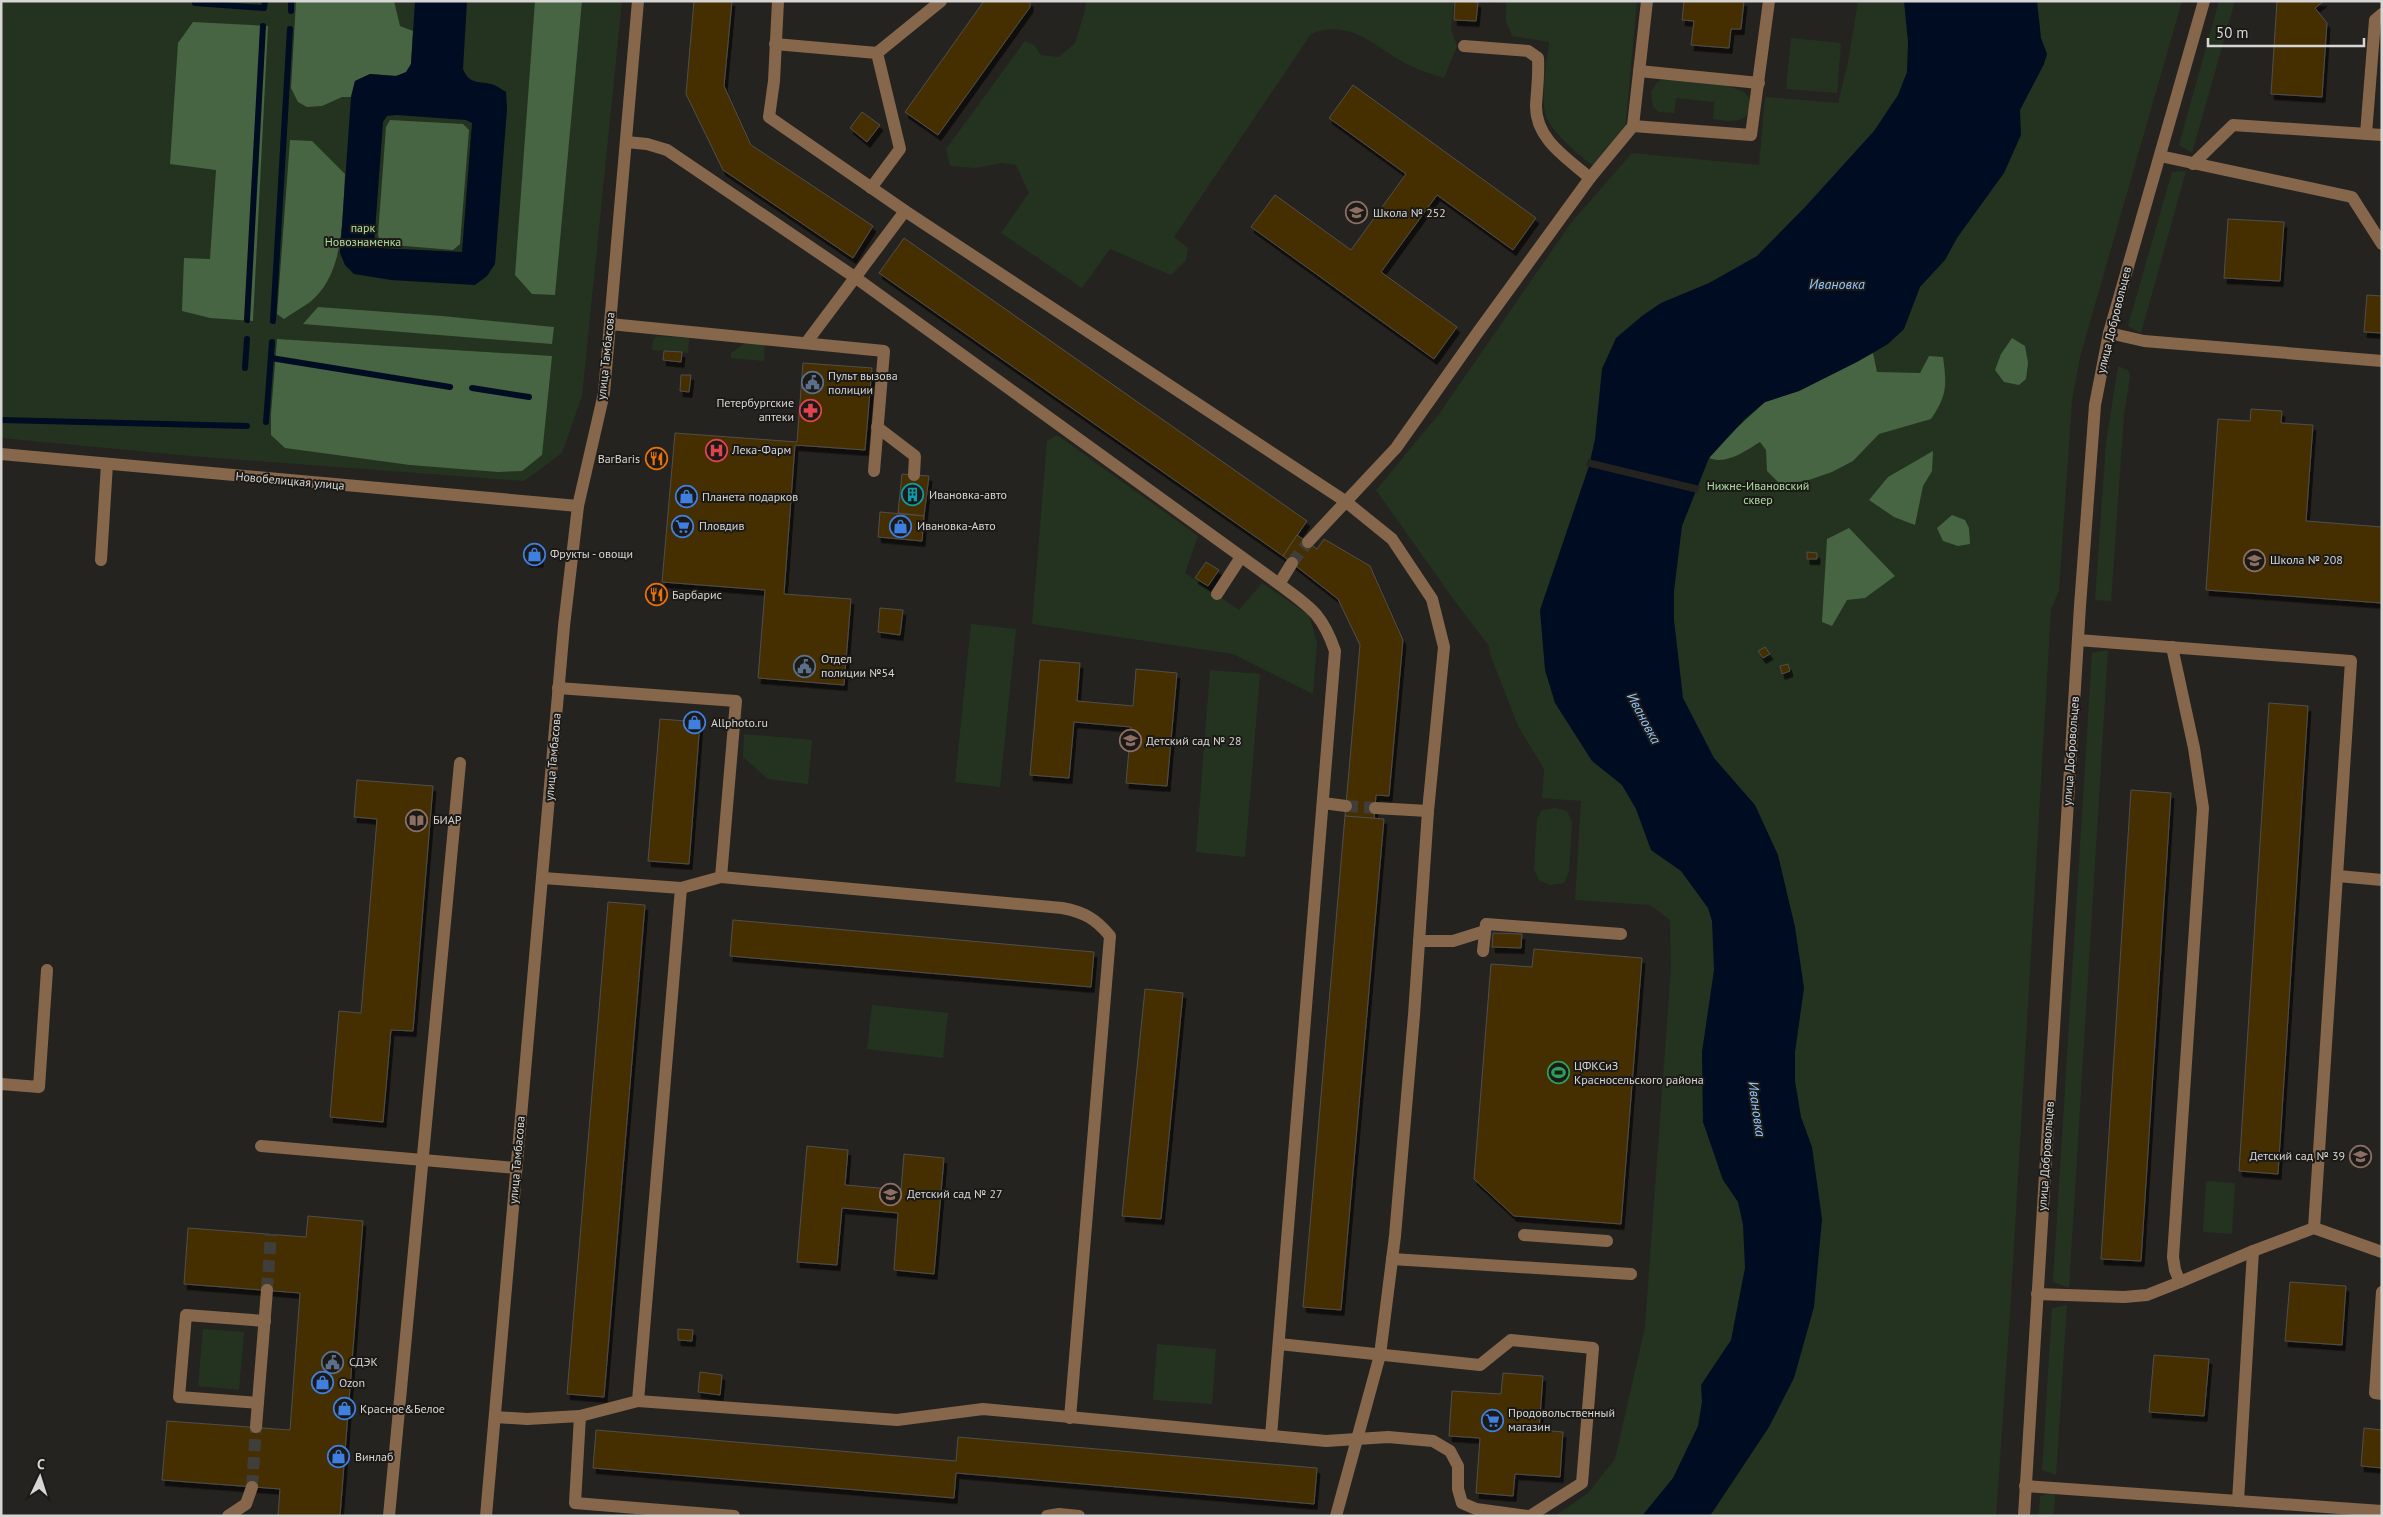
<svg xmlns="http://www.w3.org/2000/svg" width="2383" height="1517" font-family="'PT Sans',sans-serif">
<defs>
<filter id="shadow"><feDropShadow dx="3" dy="5.5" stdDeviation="0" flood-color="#0009"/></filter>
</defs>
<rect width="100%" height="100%" fill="#252320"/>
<!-- green -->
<g fill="#233320">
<path d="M1,1H622L582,396L562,453L524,481L191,456L1,438Z"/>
<path d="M1086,1H1454L1451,30L1457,46L1444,78C1433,74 1421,71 1411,66C1377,50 1353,17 1311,34L1174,237L1188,248L1186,260L1171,275L1110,249L1082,288L1001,233L1029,193L1016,165L1001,163L976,168L950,166L946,149L1025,41L1034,45L1041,55L1059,57L1075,43L1085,11Z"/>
<path d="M1487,1L1637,2L1625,129L1595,167C1582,158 1551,132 1546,116C1540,98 1547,62 1549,42L1512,36L1506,21V3Z"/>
<path d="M1858,1H2182L2080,357L2072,401L2059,591L2051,609L2010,1314L1996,1516H1555L1588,1493L1615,1459L1645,1327L1671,967L1670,920L1650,905L1575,900L1581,801L1542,798L1544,769L1518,726L1490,654L1489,646L1454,600L1376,490L1439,414L1571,223L1632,153L1759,165L1765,97L1838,103L1848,62Z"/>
<path d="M2219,1H2235L2192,153L2179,145Z"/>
<path d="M1791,38L1841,43L1837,93L1786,89Z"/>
<path d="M1669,79L1726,85L1744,92L1749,98C1753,125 1732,122 1713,119L1714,102L1676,98L1674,113L1659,112L1653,107L1651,92L1658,81Z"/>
<path d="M2186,171L2141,333L2128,326L2172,172Z"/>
<path d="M657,336L689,338L688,353L652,350L653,341Z"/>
<path d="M747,342L765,343L764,361L731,358V353Z"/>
<path d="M2118,366L2128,370L2130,376L2124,415L2111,601L2095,600L2106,443Z"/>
<path d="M1057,435L1198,536L1185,573L1239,610L1262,583L1309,615L1317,643L1313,694L1233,654L1032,624L1047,441Z"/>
<path d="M971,624L1016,629L1000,787L955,782Z"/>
<path d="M2108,650L2069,1288L2053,1282L2092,653Z"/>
<path d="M1210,670L1260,674L1245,857L1196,852Z"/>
<path d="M744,734L812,740L808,784L768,779L743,757Z"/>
<path d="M1555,808L1567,811L1572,822L1569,872L1564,883L1550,885L1539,880L1534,869L1537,819L1542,810Z"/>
<path d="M872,1005L948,1013L943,1058L867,1049Z"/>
<path d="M2206,1181L2235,1183L2232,1234L2203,1232Z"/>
<path d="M2067,1305L2056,1475L2042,1470L2052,1308Z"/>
<path d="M203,1329L244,1332L239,1390L198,1386Z"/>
<path d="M1157,1344L1216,1349L1212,1404L1153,1400Z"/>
<path d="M2055,1492L2054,1516H2039L2040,1496Z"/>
</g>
<!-- forest -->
<g fill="#476542">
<path d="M296,1H394L400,26L413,31L411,64L406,73L396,76L370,74L355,81L351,97H342L322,106L307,107L298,102L291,88Z"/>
<path d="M535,1H582L555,295L532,294L515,275Z"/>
<path d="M193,22L268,26L253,321L210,318L182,311L184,258L210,259L216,170L170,164L178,43Z"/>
<path d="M390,120L463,124L469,130L460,244L453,250L381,244L378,235L386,127Z"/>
<path d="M290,140L312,141L345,174C342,215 346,273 310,302C302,308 292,313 284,319L277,314Z"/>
<path d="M318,307L442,316L554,327L552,344L303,324Z"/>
<path d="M2012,338L2025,346L2028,363L2026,379L2019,385L2004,382L1995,370L2001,354Z"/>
<path d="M277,339L552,356L542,455L522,471L498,472L410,465L285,448L271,435V414Z"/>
<path d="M1873,353L1877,372L1920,373L1929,356L1943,357C1947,386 1947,395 1931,419L1879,434L1853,461L1832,472L1806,481L1780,484L1767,471L1766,450L1760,442C1745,451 1727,465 1709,458L1728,436L1765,402L1799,391Z"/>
<path d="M1933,451L1932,471L1923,486L1915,525L1894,517L1869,500L1888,477Z"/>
<path d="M1952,515L1965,520L1969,528L1970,544L1958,546L1943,541L1937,528Z"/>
<path d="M1849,528L1895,576L1865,598L1847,600L1832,626L1822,622L1827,539Z"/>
</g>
<!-- water -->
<g fill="#000c21" fill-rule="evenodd">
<path d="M415,1H467L463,69C469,84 477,81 491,84C496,85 501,89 506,92L507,109L495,264L487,276L475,285L391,280L354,274L345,265L340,253L351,97L355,81L370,74L396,76L406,72L411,64ZM397,115L466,120L472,123L462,252L380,248L374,245L383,122L387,116Z"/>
<path d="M1904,1H2037L2041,38L2047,54L2044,64L2020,110L2021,135L2004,173L1957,238L1945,260L1920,287L1904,329L1888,344L1857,362L1799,391L1765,402L1745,419L1709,458L1682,526L1674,591V620L1683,698L1714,758L1755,805L1778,855L1795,927L1804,988L1795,1052V1081L1801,1117L1812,1147L1822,1219L1814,1307L1794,1378L1769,1427L1710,1516H1642L1673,1478L1698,1426L1702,1402L1701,1385L1731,1340L1745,1268L1743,1225L1738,1202L1723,1180L1703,1122L1702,1052L1714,970L1712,921L1708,908L1681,871L1651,850L1636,809L1622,785L1592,761L1555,703L1545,670L1540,610L1589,466L1595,439L1602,369L1616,338L1642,316L1661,303L1709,283L1757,256L1806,206L1874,131L1898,95L1907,72L1908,42Z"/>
</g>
<!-- pier -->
<path fill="#252320" d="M1588,459L1700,486L1697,493L1586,466Z"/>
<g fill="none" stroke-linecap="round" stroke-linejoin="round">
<!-- stream -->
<g stroke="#000c21" stroke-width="6">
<path d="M195,3L264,8L265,1"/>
<path d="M291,11V1"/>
<path d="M247,320L263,26"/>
<path d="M273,321L290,29"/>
<path d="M271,358L450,387"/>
<path d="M245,368L247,339"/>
<path d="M472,388L529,397"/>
<path d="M1,420L247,426"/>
<path d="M266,422L272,342"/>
</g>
</g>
<!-- building -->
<g fill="#452f02" stroke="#504e4b" filter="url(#shadow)">
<path d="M694,1H732L724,86L751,145L873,226L853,258L723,170L686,94Z"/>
<path d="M984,1H1030V7L938,135L905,112Z"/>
<path d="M1455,1L1478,2L1476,21L1454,20Z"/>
<path d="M1684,1H1744L1741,29H1731L1729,48L1691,45L1694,21L1682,20Z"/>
<path d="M2277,1H2324L2315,8L2327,23L2322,97L2271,94Z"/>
<path d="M1353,85L1536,218L1513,250L1437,195L1381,272L1457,327L1434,359L1251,227L1275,195L1351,250L1406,174L1329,118Z"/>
<path d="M862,112L880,125L867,142L850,128Z"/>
<path d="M2228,219L2284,222L2280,281L2224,278Z"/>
<path d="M904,238L1307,521L1283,556L879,273Z"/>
<path d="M2367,295L2382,296V333L2364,332Z"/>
<path d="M664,351L682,352L681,362L663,360Z"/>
<path d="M803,363L872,368L865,450L795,445L784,594L851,599L844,685L758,678L765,590L662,582L675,433L797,442Z"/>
<path d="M681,375H691L689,392L680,391Z"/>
<path d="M2251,409L2282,411L2281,423L2313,425L2306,521L2382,527V603L2206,590L2218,419L2250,421Z"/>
<path d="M902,474L929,476L924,516L898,513Z"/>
<path d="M880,512L924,516L922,541L878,537Z"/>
<path d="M1297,535L1317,549L1324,539L1370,566L1403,640L1389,796L1376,795L1374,819L1345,816L1360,645L1338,599L1283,556Z"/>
<path d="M528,546L541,547L540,562L527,561Z"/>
<path d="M1807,552L1817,553V559H1807Z"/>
<path d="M1206,562L1219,570L1208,586L1195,578Z"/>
<path d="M880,608L903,610L900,635L878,632Z"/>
<path d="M1765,647L1770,654L1763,658L1758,651Z"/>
<path d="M1040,660L1080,663L1077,701L1133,706L1136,669L1177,673L1167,786L1126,783L1131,727L1074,722L1069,778L1030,775Z"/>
<path d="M1788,664L1790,671L1782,674L1780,666Z"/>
<path d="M2269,703L2308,706L2278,1174L2239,1171Z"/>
<path d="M660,719L700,722L689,864L648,861Z"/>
<path d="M357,780L433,786L413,1031L391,1030L383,1122L330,1117L339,1011L361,1013L377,819L354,817Z"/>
<path d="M2131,790L2171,793L2141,1261L2101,1259Z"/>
<path d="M1345,816L1384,819L1341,1310L1303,1307Z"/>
<path d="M608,902L645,905L604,1397L567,1394Z"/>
<path d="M733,920L1094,952L1091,987L730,956Z"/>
<path d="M1493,933L1522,934L1521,948L1492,947Z"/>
<path d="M1534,949L1642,958L1621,1224L1514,1216L1474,1179L1491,964L1532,967Z"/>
<path d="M1145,989L1183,993L1161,1219L1122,1216Z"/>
<path d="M807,1146L848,1150L845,1185L901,1190L904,1154L944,1158L934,1274L894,1270L898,1213L842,1208L837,1265L797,1262Z"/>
<path d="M308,1216L363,1221L340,1516H278L280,1489L162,1480L167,1421L290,1430L300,1293L184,1284L188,1228L306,1237Z"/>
<path d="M2290,1282L2346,1286L2342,1345L2285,1341Z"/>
<path d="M678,1329L693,1330L692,1341L678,1340Z"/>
<path d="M2154,1355L2209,1359L2204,1416L2149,1412Z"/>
<path d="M700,1372L722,1375L720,1395L698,1392Z"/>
<path d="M1503,1373L1543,1376L1539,1430L1563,1432L1560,1477L1515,1474L1513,1496L1476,1493L1480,1438L1449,1436L1452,1391L1501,1394Z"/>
<path d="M2364,1428L2382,1430V1468L2361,1466Z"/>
<path d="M596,1430L956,1461L958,1437L1317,1468L1314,1504L956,1473L954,1498L593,1468Z"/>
</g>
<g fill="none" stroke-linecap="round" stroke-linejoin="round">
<!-- minor-tunnel -->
<g stroke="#403e3b" stroke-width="12" stroke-dasharray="12 6" stroke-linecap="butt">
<path d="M1292,563L1308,542"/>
<path d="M1346,806L1375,808"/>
<path d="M267,1290L271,1234"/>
<path d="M252,1487L256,1427"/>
</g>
<!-- minor -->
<g stroke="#87674c" stroke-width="12">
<path d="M778,1L774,81L769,117L905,211"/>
<path d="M775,44L877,53L941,1"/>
<path d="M1464,46L1528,51L1538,58C1539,74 1537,89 1536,105C1535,139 1567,158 1590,178"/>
<path d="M1639,71L1759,83"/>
<path d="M1633,126L1751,135L1769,1"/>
<path d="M2366,134L2375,20L2382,14"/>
<path d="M626,142L647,144L667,150L856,278L1279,584C1310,607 1322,613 1335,651L1271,1436"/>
<path d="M2160,156L2352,197L2382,244"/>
<path d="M2193,164L2233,125L2382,135"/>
<path d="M871,188L900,149L877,53"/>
<path d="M610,324L884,351L874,471"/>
<path d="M2109,333L2144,341L2382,361"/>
<path d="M806,343L905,211L1345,501L1392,539L1432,599L1444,647L1428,811L1414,1015L1395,1236L1380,1355L1336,1516"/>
<path d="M877,427L915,456L914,475"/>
<path d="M1,454L578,506"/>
<path d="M1308,542L1396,448L1478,332L1590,178L1633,126L1647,1"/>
<path d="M101,560L107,464"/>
<path d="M1279,584L1292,563"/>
<path d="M1217,594L1241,557"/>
<path d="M2078,640L2351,661L2314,1228L2382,1252"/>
<path d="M558,688L736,701L721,877L681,888"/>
<path d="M1323,803L1346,806"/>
<path d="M1375,808L1428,811"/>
<path d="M2338,876L2382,880"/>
<path d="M721,877L1062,908C1084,912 1096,919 1110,936L1070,1418"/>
<path d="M543,878L681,888L638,1401L580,1416"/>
<path d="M1419,941H1453L1485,931"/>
<path d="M1483,951L1486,924L1621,934"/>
<path d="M1,1084L39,1087L47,970"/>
<path d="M261,1146L516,1168"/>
<path d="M1524,1235L1607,1241"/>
<path d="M1392,1259L1631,1274"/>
<path d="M2180,1282L2253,1251L2314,1228"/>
<path d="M2382,1292L2375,1393L2382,1394"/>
<path d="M2037,1294L2124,1297L2147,1295L2180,1282L2175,1270L2173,1257L2203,808L2194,748L2172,647"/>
<path d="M1279,1344L1480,1365L1511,1340L1593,1348L1582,1483L1530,1516"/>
<path d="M638,1401L897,1420L983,1409L1326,1441L1388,1437L1433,1441L1450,1451L1458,1466V1489L1462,1503L1476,1509L1528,1516"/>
<path d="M258,1403L179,1397L186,1315L265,1321"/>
<path d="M495,1417L527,1419L580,1416L575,1503L734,1516"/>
<path d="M256,1427L267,1290"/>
<path d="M2025,1486L2382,1511"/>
<path d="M2238,1501L2253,1251"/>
<path d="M228,1516L246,1504L252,1487"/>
<path d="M389,1516L460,763"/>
<path d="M486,1516L564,626L578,506L604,393L638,1"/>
<path d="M1047,1516L1059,1514L1079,1516"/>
<path d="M2024,1516L2080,606L2095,405L2109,333L2204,1"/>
</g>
</g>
<!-- icons -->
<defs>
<symbol id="school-ring" viewBox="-11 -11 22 22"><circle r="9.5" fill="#1c1a17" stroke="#8d6e63" stroke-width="1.5"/><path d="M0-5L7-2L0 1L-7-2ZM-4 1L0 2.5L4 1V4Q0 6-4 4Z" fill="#8d6e63"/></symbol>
<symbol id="civic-ring" viewBox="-11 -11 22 22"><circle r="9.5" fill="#1c1a17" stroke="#5c6f8a" stroke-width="1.5"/><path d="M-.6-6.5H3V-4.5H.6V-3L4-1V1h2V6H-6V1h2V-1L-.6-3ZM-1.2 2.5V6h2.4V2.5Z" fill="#5c6f8a"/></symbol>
<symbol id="pharmacy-ring" viewBox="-11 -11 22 22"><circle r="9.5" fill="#1c1a17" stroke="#e0444e" stroke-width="1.5"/><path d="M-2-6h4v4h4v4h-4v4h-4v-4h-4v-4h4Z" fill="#e0444e"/></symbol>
<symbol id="hospital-ring" viewBox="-11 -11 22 22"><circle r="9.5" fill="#1c1a17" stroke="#e0444e" stroke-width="1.5"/><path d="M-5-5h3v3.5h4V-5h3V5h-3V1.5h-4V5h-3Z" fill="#e0444e"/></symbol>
<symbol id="restaurant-ring" viewBox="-11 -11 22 22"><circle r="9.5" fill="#1c1a17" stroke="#e8710a" stroke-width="1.5"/><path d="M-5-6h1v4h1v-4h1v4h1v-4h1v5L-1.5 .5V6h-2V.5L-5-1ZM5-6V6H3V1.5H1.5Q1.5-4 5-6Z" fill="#e8710a"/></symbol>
<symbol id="building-ring" viewBox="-11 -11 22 22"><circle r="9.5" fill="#1c1a17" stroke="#0f9aa8" stroke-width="1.5"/><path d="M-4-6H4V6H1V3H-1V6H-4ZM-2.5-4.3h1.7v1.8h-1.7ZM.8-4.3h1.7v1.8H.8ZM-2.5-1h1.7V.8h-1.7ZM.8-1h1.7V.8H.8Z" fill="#0f9aa8"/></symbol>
<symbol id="shop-ring" viewBox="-11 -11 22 22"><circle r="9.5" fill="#1c1a17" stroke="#3f7fe0" stroke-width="1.5"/><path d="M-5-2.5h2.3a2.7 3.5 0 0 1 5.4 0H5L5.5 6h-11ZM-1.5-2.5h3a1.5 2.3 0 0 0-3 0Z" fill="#3f7fe0"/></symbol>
<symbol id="supermarket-ring" viewBox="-11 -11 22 22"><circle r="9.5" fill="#1c1a17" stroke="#3f7fe0" stroke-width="1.5"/><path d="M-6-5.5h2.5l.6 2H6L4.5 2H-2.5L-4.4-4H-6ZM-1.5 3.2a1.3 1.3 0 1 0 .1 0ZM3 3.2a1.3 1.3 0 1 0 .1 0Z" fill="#3f7fe0"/></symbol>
<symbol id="library-ring" viewBox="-11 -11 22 22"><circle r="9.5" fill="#1c1a17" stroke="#8d6e63" stroke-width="1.5"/><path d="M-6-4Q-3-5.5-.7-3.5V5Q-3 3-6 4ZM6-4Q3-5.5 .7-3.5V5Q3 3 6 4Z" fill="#8d6e63"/></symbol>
<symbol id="stadium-ring" viewBox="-11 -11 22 22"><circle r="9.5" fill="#1c1a17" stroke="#2e9e5b" stroke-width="1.5"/><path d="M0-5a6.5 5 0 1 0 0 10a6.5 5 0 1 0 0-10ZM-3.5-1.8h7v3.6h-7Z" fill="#2e9e5b"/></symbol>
</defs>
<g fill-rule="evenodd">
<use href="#school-ring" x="1344" y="200" width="25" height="25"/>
<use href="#civic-ring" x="800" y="370" width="25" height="25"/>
<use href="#pharmacy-ring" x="798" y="398" width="25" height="25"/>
<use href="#hospital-ring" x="704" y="438" width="25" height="25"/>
<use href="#restaurant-ring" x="644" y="446" width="25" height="25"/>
<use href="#building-ring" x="900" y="482" width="25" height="25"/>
<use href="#shop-ring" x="674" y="484" width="25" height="25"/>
<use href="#supermarket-ring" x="670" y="514" width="25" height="25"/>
<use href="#shop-ring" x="888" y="514" width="25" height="25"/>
<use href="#shop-ring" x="522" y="542" width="25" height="25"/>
<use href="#school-ring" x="2242" y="548" width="25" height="25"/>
<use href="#restaurant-ring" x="644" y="582" width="25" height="25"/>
<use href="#civic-ring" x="792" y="654" width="25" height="25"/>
<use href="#shop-ring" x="682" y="710" width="25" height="25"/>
<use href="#school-ring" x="1118" y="728" width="25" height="25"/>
<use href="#library-ring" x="404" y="808" width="25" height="25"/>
<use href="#stadium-ring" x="1546" y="1060" width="25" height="25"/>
<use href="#school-ring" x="2348" y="1144" width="25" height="25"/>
<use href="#school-ring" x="878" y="1182" width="25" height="25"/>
<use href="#civic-ring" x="320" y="1350" width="25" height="25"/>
<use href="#shop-ring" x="310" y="1370" width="25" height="25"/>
<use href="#shop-ring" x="332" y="1396" width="25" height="25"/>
<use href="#supermarket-ring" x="1480" y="1408" width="25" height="25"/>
<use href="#shop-ring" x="326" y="1444" width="25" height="25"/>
</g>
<g text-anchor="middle" stroke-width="4" stroke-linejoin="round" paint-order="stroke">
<!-- poi labels -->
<g font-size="12" fill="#d8d6d4" stroke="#1c1a17" text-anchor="start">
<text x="1373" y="217">Школа № 252</text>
<text x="828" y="380">Пульт вызова<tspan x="828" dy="14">полиции</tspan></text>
<text x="794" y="407" text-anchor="end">Петербургские<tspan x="794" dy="14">аптеки</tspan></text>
<text x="732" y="454">Лека-Фарм</text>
<text x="640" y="463" text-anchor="end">BarBaris</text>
<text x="929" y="499">Ивановка-авто</text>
<text x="702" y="501">Планета подарков</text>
<text x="699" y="530">Пловдив</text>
<text x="917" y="530">Ивановка-Авто</text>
<text x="550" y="558">Фрукты - овощи</text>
<text x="2270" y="564">Школа № 208</text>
<text x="672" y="599">Барбарис</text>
<text x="821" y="663">Отдел<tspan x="821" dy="14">полиции №54</tspan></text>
<text x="711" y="727">Allphoto.ru</text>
<text x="1146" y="745">Детский сад № 28</text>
<text x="433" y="824">БИАР</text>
<text x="1574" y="1070">ЦФКСиЗ<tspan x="1574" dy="14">Красносельского района</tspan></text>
<text x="2345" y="1160" text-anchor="end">Детский сад № 39</text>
<text x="907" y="1198">Детский сад № 27</text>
<text x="349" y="1366">СДЭК</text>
<text x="339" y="1387">Ozon</text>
<text x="360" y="1413">Красное&amp;Белое</text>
<text x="1508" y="1417">Продовольственный<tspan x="1508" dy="14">магазин</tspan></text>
<text x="355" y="1461">Винлаб</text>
</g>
<!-- park labels -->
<g font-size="12" fill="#addfa3" stroke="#1c1a17">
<text x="363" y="232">парк<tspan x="363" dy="14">Новознаменка</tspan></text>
<text x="1758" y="490">Нижне-Ивановский<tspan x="1758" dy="14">сквер</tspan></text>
</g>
<!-- street labels -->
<g font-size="12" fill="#d8d6d4" stroke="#1c1a17">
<text transform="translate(2114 320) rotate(-76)" y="4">улица Добровольцев</text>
<text transform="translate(606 356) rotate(-84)" y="4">улица Тамбасова</text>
<text transform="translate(290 481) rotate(5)" y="4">Новобелицкая улица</text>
<text transform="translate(2071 751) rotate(-86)" y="4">улица Добровольцев</text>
<text transform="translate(553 757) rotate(-85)" y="4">улица Тамбасова</text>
<text transform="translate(2046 1156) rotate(-86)" y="4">улица Добровольцев</text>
<text transform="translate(517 1160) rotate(-85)" y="4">улица Тамбасова</text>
</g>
<!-- water labels -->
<g font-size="14" font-style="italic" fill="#92c5fd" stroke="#1c1a17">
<text x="1837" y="289">Ивановка</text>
<text transform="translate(1644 718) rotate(62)" y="5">Ивановка</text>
<text transform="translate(1757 1109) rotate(82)" y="5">Ивановка</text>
</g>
</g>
<!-- border -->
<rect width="2383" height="1517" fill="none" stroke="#d8d6d4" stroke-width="5"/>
<!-- north arrow -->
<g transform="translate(40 1477) rotate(4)" stroke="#1c1a17" stroke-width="4" paint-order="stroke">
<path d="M0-4L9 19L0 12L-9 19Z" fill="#d8d6d4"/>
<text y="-8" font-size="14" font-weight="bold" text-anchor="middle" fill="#d8d6d4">С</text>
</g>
<!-- scale -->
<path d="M2208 38v8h156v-8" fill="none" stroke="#d8d6d4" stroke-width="2.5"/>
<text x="2216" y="38" font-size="15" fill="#d8d6d4" stroke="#1c1a17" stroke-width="4" paint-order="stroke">50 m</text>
</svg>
